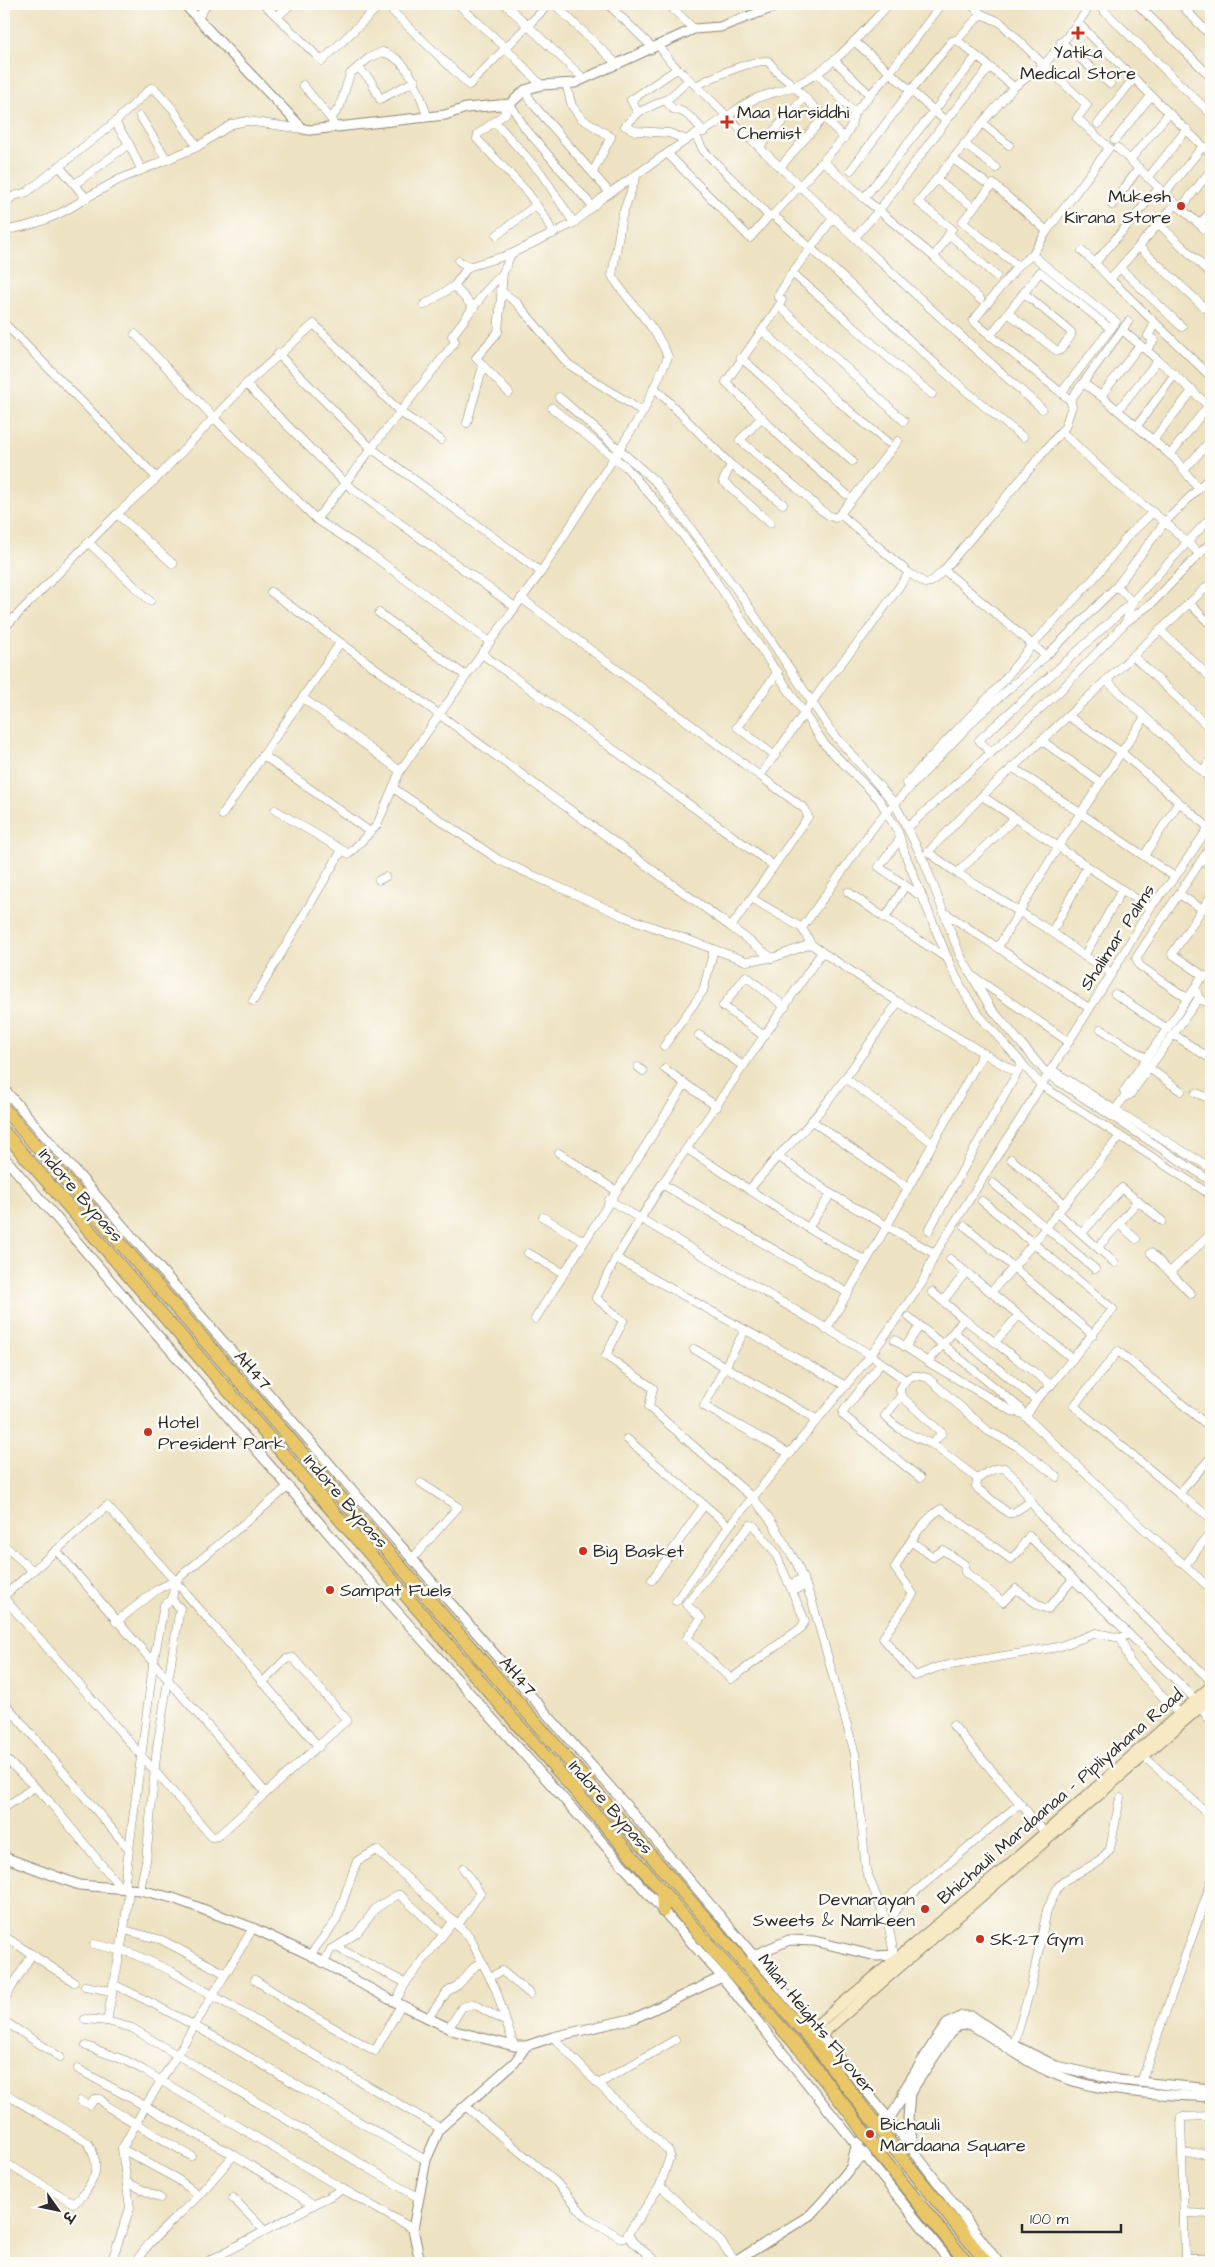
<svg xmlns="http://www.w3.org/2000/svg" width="1215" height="2267" font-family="'Architects Daughter','Playpen Sans Deva',sans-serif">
<rect width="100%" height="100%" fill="#fdfcf7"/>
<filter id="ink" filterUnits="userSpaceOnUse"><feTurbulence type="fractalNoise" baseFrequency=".02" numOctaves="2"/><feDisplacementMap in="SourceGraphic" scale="10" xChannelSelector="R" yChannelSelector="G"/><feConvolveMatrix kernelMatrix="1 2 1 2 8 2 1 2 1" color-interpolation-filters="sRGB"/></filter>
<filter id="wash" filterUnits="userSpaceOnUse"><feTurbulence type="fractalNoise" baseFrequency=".0096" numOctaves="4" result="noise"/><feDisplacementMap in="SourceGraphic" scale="20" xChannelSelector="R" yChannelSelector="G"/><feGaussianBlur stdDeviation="1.12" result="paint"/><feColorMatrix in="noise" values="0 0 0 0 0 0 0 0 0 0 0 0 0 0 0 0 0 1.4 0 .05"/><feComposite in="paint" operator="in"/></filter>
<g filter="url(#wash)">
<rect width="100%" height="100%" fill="#ede2c1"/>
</g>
<g filter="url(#ink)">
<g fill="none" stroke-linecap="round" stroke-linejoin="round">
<defs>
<g id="minor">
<path d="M264,4L322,61L381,4"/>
<path d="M385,4L469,85L549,4"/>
<path d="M458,4L506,48L541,85"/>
<path d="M505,4L584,79"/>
<path d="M554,4L618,65"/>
<path d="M608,4L652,47"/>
<path d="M668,4L694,29"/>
<path d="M971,4L981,14L1000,22L1044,65L1014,87L982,123L1009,145"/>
<path d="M1091,4L1078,23L1169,113"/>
<path d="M1097,4L1211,114"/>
<path d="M1137,4L1211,77"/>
<path d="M1180,4L1211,36"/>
<path d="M277,17L291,4"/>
<path d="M198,18L207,4"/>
<path d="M957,40L981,14"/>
<path d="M854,41L934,111L976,57"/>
<path d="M1061,42L1110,84"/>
<path d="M659,45C671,65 678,69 694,84C716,105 737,126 759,147C852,236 946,324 1042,409"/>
<path d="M358,67L371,81L380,99L415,81"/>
<path d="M817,73L854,113L870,95L835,61"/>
<path d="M566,84L572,106L581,118L611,137L593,172"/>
<path d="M303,85L331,119"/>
<path d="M696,86C712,77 751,60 768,61L778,73L794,86L844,138"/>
<path d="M525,90L532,103L610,193"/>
<path d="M870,95L890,72L942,4"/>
<path d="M665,100L673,109C687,111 695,121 704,132"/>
<path d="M502,104L506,113L478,134L477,139L528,193L546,219L553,234"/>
<path d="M510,104L525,128L592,206"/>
<path d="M638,113L631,100L677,69"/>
<path d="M140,116L167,160"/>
<path d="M946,121L989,68"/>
<path d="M495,122L541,173L574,223"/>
<path d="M982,123L918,202L952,229L949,234L996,276"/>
<path d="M1098,124L1134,78"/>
<path d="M335,127L331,119L340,106L350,74L369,58L382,52C409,58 420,93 427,116"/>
<path d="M695,134L703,150L769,216L773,215C858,287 934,370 1023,437"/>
<path d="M687,140L669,133L636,131L625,126L639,112L669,98L689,80"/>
<path d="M1115,140L1151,96"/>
<path d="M129,144L141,169"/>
<path d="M964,144L996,168"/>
<path d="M759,147L805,97"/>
<path d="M1117,148L1130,160"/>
<path d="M668,154L750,238L769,216"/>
<path d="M953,159L985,182"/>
<path d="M824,162L864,198"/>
<path d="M59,166L86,198L118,180L197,147L232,124L247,121L303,129"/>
<path d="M780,167L824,117"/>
<path d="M851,170L911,90L952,41L957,40L1014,87"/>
<path d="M1148,178L1187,129"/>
<path d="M937,180L968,203"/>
<path d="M75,184L129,144L115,122"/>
<path d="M1165,193L1203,146"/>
<path d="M4,204L14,196L27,192L115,122L151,88L155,89L173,109L197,147"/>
<path d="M1176,204L1130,160L1169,113L1211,154"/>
<path d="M1112,205L1139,168"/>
<path d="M1181,208L1211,170"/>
<path d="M1211,212L1199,224L1176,204L1110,279L1211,377"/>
<path d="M773,215L844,138L851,126L854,113"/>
<path d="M834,217L792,273L778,296L782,300L779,306L726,382L783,439L846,494"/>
<path d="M1159,224L1211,274"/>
<path d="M1199,224L1211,235"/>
<path d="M4,230C35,227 61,215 86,198"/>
<path d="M1047,231L1109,148L1077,118L1087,105L1044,65L1078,23"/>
<path d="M949,234L934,257L980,299"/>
<path d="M497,235L536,205"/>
<path d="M856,236L880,209L946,121L934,111L864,198L934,257"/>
<path d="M1139,247L1204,307"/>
<path d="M1082,251L1095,263"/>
<path d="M459,261L468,267L511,254L574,223L601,199L695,134C706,133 735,110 747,103C761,94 778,93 794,86C833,69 861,34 889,4"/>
<path d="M1018,266L1032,255"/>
<path d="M1120,268L1182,327"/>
<path d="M503,273L498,332L476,358L509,393"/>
<path d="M792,273C840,312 883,356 932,394"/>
<path d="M1110,279L1095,263L1159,188"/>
<path d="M454,286L474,308"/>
<path d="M500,290L517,303L568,364L643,412"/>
<path d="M424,305L454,286L468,267"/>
<path d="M779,306L904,421"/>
<path d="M1008,313L1057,351L1060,350L1071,336V332L1024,293"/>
<path d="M4,328L6,325L157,478L246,384L346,484L515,607"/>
<path d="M762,330L839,402L887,442"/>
<path d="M1122,330L1158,360"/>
<path d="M135,334L214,418L316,519"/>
<path d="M990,336L1040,272L1111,329"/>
<path d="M1140,345L1101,396L1175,459L1198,488"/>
<path d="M1146,350L1154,340L1148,336L1155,323"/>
<path d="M278,354L371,448L541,572L643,412L668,357C655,324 630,305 612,276L622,216L637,174"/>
<path d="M741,358C780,390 814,428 852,461"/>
<path d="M246,384L314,324L400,412L455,342L452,336L484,293L503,273L511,254"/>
<path d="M654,387L731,465L783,504"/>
<path d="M1101,396L1083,383L1128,322"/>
<path d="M559,397L655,481L745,601L831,731L895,804L924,861L960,955L990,1007L1047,1074L1211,1181"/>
<path d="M1070,400L1083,383"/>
<path d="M552,408L626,467L664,511L702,560L825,745L879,799L898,832L905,854L951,967L965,994L978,1014L1041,1085L1211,1195"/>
<path d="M1118,410L1158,360L1211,408"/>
<path d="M762,417L740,440C759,457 779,472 798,489C811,499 820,513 835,518L840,514L909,573L925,583L931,582L944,570L1065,427L1072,406L1070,400L973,321L1018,266L962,222L993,184L1047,231L1032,255L1116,322L1061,393"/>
<path d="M467,423L483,366"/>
<path d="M1137,426L1175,374"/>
<path d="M1061,431L1119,486L1165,522L1200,554"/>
<path d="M441,440L400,412C371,447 346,485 316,519L372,555L490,642"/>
<path d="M1153,440L1193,390"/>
<path d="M1170,455L1211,402"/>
<path d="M731,465L723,481L770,523"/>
<path d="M1184,470L1211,440"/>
<path d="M117,514L173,564"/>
<path d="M840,514L898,441"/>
<path d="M88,542L150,601"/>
<path d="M944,570L1046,656"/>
<path d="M1117,586L1132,602L1126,622"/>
<path d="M271,592L731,927L774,866"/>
<path d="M521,598L760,776L829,678L869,629L909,573"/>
<path d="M1189,603L1211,625"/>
<path d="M379,613L466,676"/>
<path d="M4,628L117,514L157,478"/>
<path d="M1160,630L1211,678"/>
<path d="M482,654L774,866L808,817L805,809L760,776"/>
<path d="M1133,656L1211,729"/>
<path d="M1106,680L1203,772"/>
<path d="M303,698L400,771"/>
<path d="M1068,716L1121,752L1209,828"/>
<path d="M1041,740L1101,783"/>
<path d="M991,753L979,740L1132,602L1211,517"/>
<path d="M263,755L370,832"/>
<path d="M775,756L737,727L778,672"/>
<path d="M1211,759L1203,772L1211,780"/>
<path d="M1012,767L1175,877"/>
<path d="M906,783L1000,685L1032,645L1097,575L1127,537L1153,512"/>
<path d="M393,788L499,860L623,916L746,961L772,958L811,944"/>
<path d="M982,796L1150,908"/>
<path d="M275,810L349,854L377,825L400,771L490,642L541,572"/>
<path d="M222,815L340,643"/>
<path d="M908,827L1060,691L1126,622L1152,603L1211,542"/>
<path d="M900,839L879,867L922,897"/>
<path d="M1144,856L1179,802"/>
<path d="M1087,867L1052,932L1084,956L1112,973"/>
<path d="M957,873L1015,818"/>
<path d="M379,880L385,877"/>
<path d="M905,886L885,918L948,959"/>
<path d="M848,892L885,918"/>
<path d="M1179,894L1202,909"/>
<path d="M753,899L802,928L811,944L822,952"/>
<path d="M944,912L1089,1008"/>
<path d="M731,927L772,958"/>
<path d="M802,928L878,821L977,717L1046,656L1117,586L1165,522L1211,476"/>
<path d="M1052,932L957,873L928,852L982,796L1211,583"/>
<path d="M998,947L1058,847L1145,717"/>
<path d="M1084,956L1122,890"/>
<path d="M1211,975L1200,979L1195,988L1200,1000L1211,1003"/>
<path d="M1204,976L1172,954L1211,896"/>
<path d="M974,977L1069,1042"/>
<path d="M1115,994L1166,1028"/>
<path d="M1187,998L1140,966L1136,958L1211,846"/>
<path d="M253,1001L342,850"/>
<path d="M1101,1029L1146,1058"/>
<path d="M1173,1034L1209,1058"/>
<path d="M699,1035L743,1066"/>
<path d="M764,1036L723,1006L746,976L785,1007"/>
<path d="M664,1046L703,991L714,949"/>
<path d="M1146,1066L1181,1091"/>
<path d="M638,1067L643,1071"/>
<path d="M665,1069L717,1107"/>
<path d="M1051,1069L1115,1110L1211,1168"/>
<path d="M845,1078L933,1143"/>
<path d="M1196,1093L1211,1099"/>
<path d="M1125,1096L1124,1091L1195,988"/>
<path d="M1115,1110L1125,1096L1130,1095L1199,998"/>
<path d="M812,1121L908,1188"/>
<path d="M687,1149L808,1228L831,1194L887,1226L826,1330"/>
<path d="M559,1153L615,1190"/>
<path d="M778,1156C826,1112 861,1055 898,1002"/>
<path d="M1011,1159L1065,1204"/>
<path d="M993,1183L1095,1269"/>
<path d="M662,1184L848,1293"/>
<path d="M749,1190L778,1156L831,1194"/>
<path d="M609,1200L871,1355L905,1380"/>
<path d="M1058,1213L1115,1263"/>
<path d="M543,1217L583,1241"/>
<path d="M965,1226L1093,1335"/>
<path d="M808,1228L866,1261"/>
<path d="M929,1230L1017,1073"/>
<path d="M1082,1233L1122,1188L1162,1221"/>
<path d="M1136,1239L1119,1224L1138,1200"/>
<path d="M1098,1247L1119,1224"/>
<path d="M528,1253L563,1273"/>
<path d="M1151,1253L1191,1294"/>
<path d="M935,1254L887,1226L983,1053"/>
<path d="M616,1258L846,1386"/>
<path d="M950,1259L1073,1359"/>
<path d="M1171,1271L1211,1234"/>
<path d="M932,1292L964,1319L1051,1385"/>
<path d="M991,1292L1013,1268L1120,1136"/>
<path d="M943,1301L966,1272"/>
<path d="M909,1317L1020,1408L1023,1414"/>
<path d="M535,1319L685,1084"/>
<path d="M745,1330L704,1406L790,1454"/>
<path d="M954,1332L1036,1400L1051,1385L1113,1309L982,1201"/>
<path d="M895,1340L928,1362L1012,1411L1023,1414L1142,1527L1211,1589"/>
<path d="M995,1342L1019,1315"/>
<path d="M905,1347L920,1326"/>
<path d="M694,1349L818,1420"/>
<path d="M928,1362L964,1319"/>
<path d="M881,1363L843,1412V1415L920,1478"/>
<path d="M901,1396L885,1416C897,1430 915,1437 932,1444"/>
<path d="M1026,1417L1036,1400"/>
<path d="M1211,1428L1118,1351L1074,1406L1179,1494L1211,1518"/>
<path d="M627,1439L729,1526"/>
<path d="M978,1479C986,1472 993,1468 1004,1468L1016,1479L1041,1516L1211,1681"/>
<path d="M1179,1494L1211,1457"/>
<path d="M1030,1502L1013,1513H1008L978,1489L976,1486L978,1479L932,1444L942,1433L901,1396L900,1389C908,1375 913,1373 928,1378L988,1431L1017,1446L1057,1477"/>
<path d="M750,1525L754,1526L775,1552L805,1621L801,1628L731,1679L687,1638L701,1618L686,1604Z"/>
<path d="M912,1542L933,1557L943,1550L964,1564L965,1572L1003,1602L1016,1589L1040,1606L1048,1609L1073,1579"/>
<path d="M4,1545L32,1570"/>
<path d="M56,1550L266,1793"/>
<path d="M412,1559L458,1507L421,1483"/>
<path d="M1186,1564L1211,1532"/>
<path d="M803,1578L795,1582L792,1587L798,1589L806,1585"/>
<path d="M652,1580L704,1505"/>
<path d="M4,1596L107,1506L175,1581"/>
<path d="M4,1598L212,1837L218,1836L347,1720L293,1658L286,1659L262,1683"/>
<path d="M172,1600L175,1581L289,1486"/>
<path d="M676,1601L729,1526L871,1355L922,1283L935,1254L1112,973L1150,908L1175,877L1211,824"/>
<path d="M116,1622L158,1589L175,1581L319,1747"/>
<path d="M1128,1634L1121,1638L1096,1633L1058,1647L938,1667L915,1676L883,1638L913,1594L895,1568C904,1550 923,1519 941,1509L1011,1559L1020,1550L1029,1536L1196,1700"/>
<path d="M1121,1638L1130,1662L1179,1714"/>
<path d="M4,1702L129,1849"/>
<path d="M1201,1708L1211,1722"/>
<path d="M953,1725L1047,1835"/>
<path d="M1141,1754L1211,1816"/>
<path d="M4,1757L48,1800L121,1888"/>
<path d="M4,1808L33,1788"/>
<path d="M1205,1811L1211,1801"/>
<path d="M124,1888L153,1665L164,1605L172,1600"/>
<path d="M129,1889L124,1930L162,1940L224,1973"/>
<path d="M140,1890L146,1861L157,1747L180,1608L172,1600"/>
<path d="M458,1925L480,1893L463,1868"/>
<path d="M253,1928L177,2055L419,2198"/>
<path d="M889,1928L897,1907L1019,1804"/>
<path d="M4,1936L74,1982"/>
<path d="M94,1944L131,1953L171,1971L440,2128"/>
<path d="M310,1955L336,1921L357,1861L377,1850L469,1936L496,1990L514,2046"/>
<path d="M894,1955L889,1928L866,1870L855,1754L812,1601L797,1564L771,1521L754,1499L649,1407L653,1388L606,1356L623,1321L596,1298L616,1258L662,1184L822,952L898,1002L1017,1073L1022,1064"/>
<path d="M324,1963L331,1949L336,1947"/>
<path d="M490,1977L502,1971L530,1994"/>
<path d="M255,1980L299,2008L375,2051L401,2005"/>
<path d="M406,1983L336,1947L357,1933L376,1908L397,1895H400L443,1934"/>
<path d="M113,1984C221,2035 321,2102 426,2160"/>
<path d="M85,1986L112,1991"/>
<path d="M4,2000L32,1954"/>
<path d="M395,2002L407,1981L453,1922"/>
<path d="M428,2018L447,1992L458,1985L476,1965L483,1963"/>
<path d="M85,2019L107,2021"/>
<path d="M4,2021L60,2057"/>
<path d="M449,2028L462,2007L474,2004L506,2022"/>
<path d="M1014,2045L1031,1987L1047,1910L1058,1887L1065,1880L1100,1861L1110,1849L1120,1798"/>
<path d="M86,2046L127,2061L145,2071L343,2189"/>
<path d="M78,2069L234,2155L313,2205"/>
<path d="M1141,2082L1211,1883"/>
<path d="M598,2084L675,2040"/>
<path d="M4,2093L87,2142C93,2149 97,2164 95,2172C93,2181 81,2202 73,2203L4,2162"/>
<path d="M81,2101L90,2105L94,2099H100L108,2107L191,2156"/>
<path d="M465,2106L556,2182L586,2217L621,2238H625L660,2186L670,2156L669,2151L598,2084L553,2037"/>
<path d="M1211,2116L1181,2117L1185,2259H1211"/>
<path d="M122,2149L177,2179L199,2195L234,2155"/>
<path d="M1182,2154L1211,2153"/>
<path d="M128,2183L160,2198"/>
<path d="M660,2186L720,2241L735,2261"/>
<path d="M233,2198L264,2230"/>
<path d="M1184,2213L1211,2214"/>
<path d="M628,2234L633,2242L658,2263"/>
<path d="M111,2263L130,2208L122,2149L146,2105L177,2055L132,2028L107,2021L124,1930"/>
<path d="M135,2263C152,2236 177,2218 199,2195"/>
<path d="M205,2263L343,2189L413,2229"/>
</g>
<g id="tertiary">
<path d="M184,4L303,129L310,130L445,115L466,108L510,104L525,90L541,85L575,83L694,29L720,27L782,4"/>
<path d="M4,1089L625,1804L814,2027L889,2119L999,2263"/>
<path d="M4,1157L354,1563L722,1977L951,2263"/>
<path d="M4,1857L79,1885L140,1890L173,1898L253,1928L310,1955L389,1999L455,2031L514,2046H526L553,2037L635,2018L722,1977"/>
<path d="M752,1956L789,1940L814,1941L876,1956L894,1955L904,1958"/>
<path d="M910,2093L908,2118L914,2150"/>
<path d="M902,2099L910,2093L950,2033L958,2026L969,2024C1000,2041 1025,2063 1059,2076C1106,2094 1162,2094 1211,2097"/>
<path d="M851,2167L856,2146L881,2120L889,2119"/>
<path d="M423,2263L419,2257L413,2229L426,2160L440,2128L515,2062L526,2046"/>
<path d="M733,2263L810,2215L824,2200L851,2167L864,2156L886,2131L889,2119L902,2099L904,2090L934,2042L947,2024L962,2016H972L1014,2045L1056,2066L1118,2080L1211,2089"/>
</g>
<g id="secondary">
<path d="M814,2027L1005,1868L1211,1686"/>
<path d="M821,2035L1211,1698"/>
</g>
<g id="trunk">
<path d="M4,1109L816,2046L864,2109"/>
<path d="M4,1132L740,1981L806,2056L853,2117"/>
<path d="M662,1892L663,1911"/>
<path d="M891,2144L987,2263"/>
<path d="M879,2154L967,2263"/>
</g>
</defs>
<!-- minor casing -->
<use href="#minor" stroke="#8c8676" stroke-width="9"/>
<!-- tertiary casing -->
<use href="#tertiary" stroke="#8c8676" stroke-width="11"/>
<!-- secondary casing -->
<use href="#secondary" stroke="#8c8676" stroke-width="12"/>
<!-- trunk casing -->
<use href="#trunk" stroke="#8c8676" stroke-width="14"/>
<!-- minor -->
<use href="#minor" stroke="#fff" stroke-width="8"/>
<!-- tertiary -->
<use href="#tertiary" stroke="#fff" stroke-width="9"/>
<!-- secondary -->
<use href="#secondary" stroke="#f6e9c3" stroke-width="10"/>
<!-- trunk -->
<use href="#trunk" stroke="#e9c769" stroke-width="12"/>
<defs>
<g id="trunk-bridge">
<path d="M864,2109L891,2144"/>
<path d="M853,2117L879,2154"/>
</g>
</defs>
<!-- trunk-bridge casing -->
<use href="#trunk-bridge" stroke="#8c8676" stroke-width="14" stroke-linecap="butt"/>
<!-- trunk-bridge -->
<use href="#trunk-bridge" stroke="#e9c769" stroke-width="12"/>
</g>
</g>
<!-- markers -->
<g fill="#c8321e" stroke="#fdfcf7" stroke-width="2">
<path d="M1075.5 25.5h5v5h5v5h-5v5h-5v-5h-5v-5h5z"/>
<path d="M724.5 114.5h5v5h5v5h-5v5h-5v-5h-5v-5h5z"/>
<circle cx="1181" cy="206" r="5"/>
<circle cx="148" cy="1432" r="5"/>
<circle cx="583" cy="1551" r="5"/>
<circle cx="330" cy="1590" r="5"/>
<circle cx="925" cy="1909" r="5"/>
<circle cx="980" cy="1939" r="5"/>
<circle cx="870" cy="2134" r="5"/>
</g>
<g text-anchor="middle" stroke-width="5" stroke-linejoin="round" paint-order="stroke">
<!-- poi labels -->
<g font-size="18" fill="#2b2b2b" stroke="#fdfcf7" text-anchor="start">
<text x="1078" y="58" text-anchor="middle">Yatika<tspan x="1078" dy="21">Medical Store</tspan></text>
<text x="737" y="118">Maa Harsiddhi<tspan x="737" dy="21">Chemist</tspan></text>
<text x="1171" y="202" text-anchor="end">Mukesh<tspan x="1171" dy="21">Kirana Store</tspan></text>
<text x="158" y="1428">Hotel<tspan x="158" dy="21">President Park</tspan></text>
<text x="593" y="1557">Big Basket</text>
<text x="340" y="1596">Sampat Fuels</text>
<text x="915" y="1905" text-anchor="end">Devnarayan<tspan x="915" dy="21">Sweets &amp; Namkeen</tspan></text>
<text x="990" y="1945">SK-27 Gym</text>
<text x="880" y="2130">Bichauli<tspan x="880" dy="21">Mardaana Square</tspan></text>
</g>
<!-- street labels -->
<g font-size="18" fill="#2b2b2b" stroke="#fdfcf7">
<text transform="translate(1117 937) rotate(-57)" y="6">Shalimar Palms</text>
<text transform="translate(81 1195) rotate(49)" y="6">Indore Bypass</text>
<text transform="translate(253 1370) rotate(49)" y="6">AH47</text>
<text transform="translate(346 1501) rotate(49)" y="6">Indore Bypass</text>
<text transform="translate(518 1676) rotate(49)" y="6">AH47</text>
<text transform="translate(1060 1796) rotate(-41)" y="6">Bhichauli Mardaanaa - Pipliyahana Road</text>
<text transform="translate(611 1807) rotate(49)" y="6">Indore Bypass</text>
<text transform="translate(817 2024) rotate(51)" y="6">Milan Heights Flyover</text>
</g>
</g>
<!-- margin -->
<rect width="1215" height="2267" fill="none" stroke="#fdfcf7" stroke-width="20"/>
<!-- north arrow -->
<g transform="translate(58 2210) rotate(123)" stroke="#fdfcf7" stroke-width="4" paint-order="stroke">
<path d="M0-4L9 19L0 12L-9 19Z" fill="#2b2b2b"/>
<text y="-8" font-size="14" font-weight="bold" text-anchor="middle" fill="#2b2b2b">उ</text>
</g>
<!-- scale -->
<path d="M1022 2224v8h99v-8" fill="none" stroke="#2b2b2b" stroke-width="2.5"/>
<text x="1030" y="2224" font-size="15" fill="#2b2b2b" stroke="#fdfcf7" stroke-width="4" paint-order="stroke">100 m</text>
</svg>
